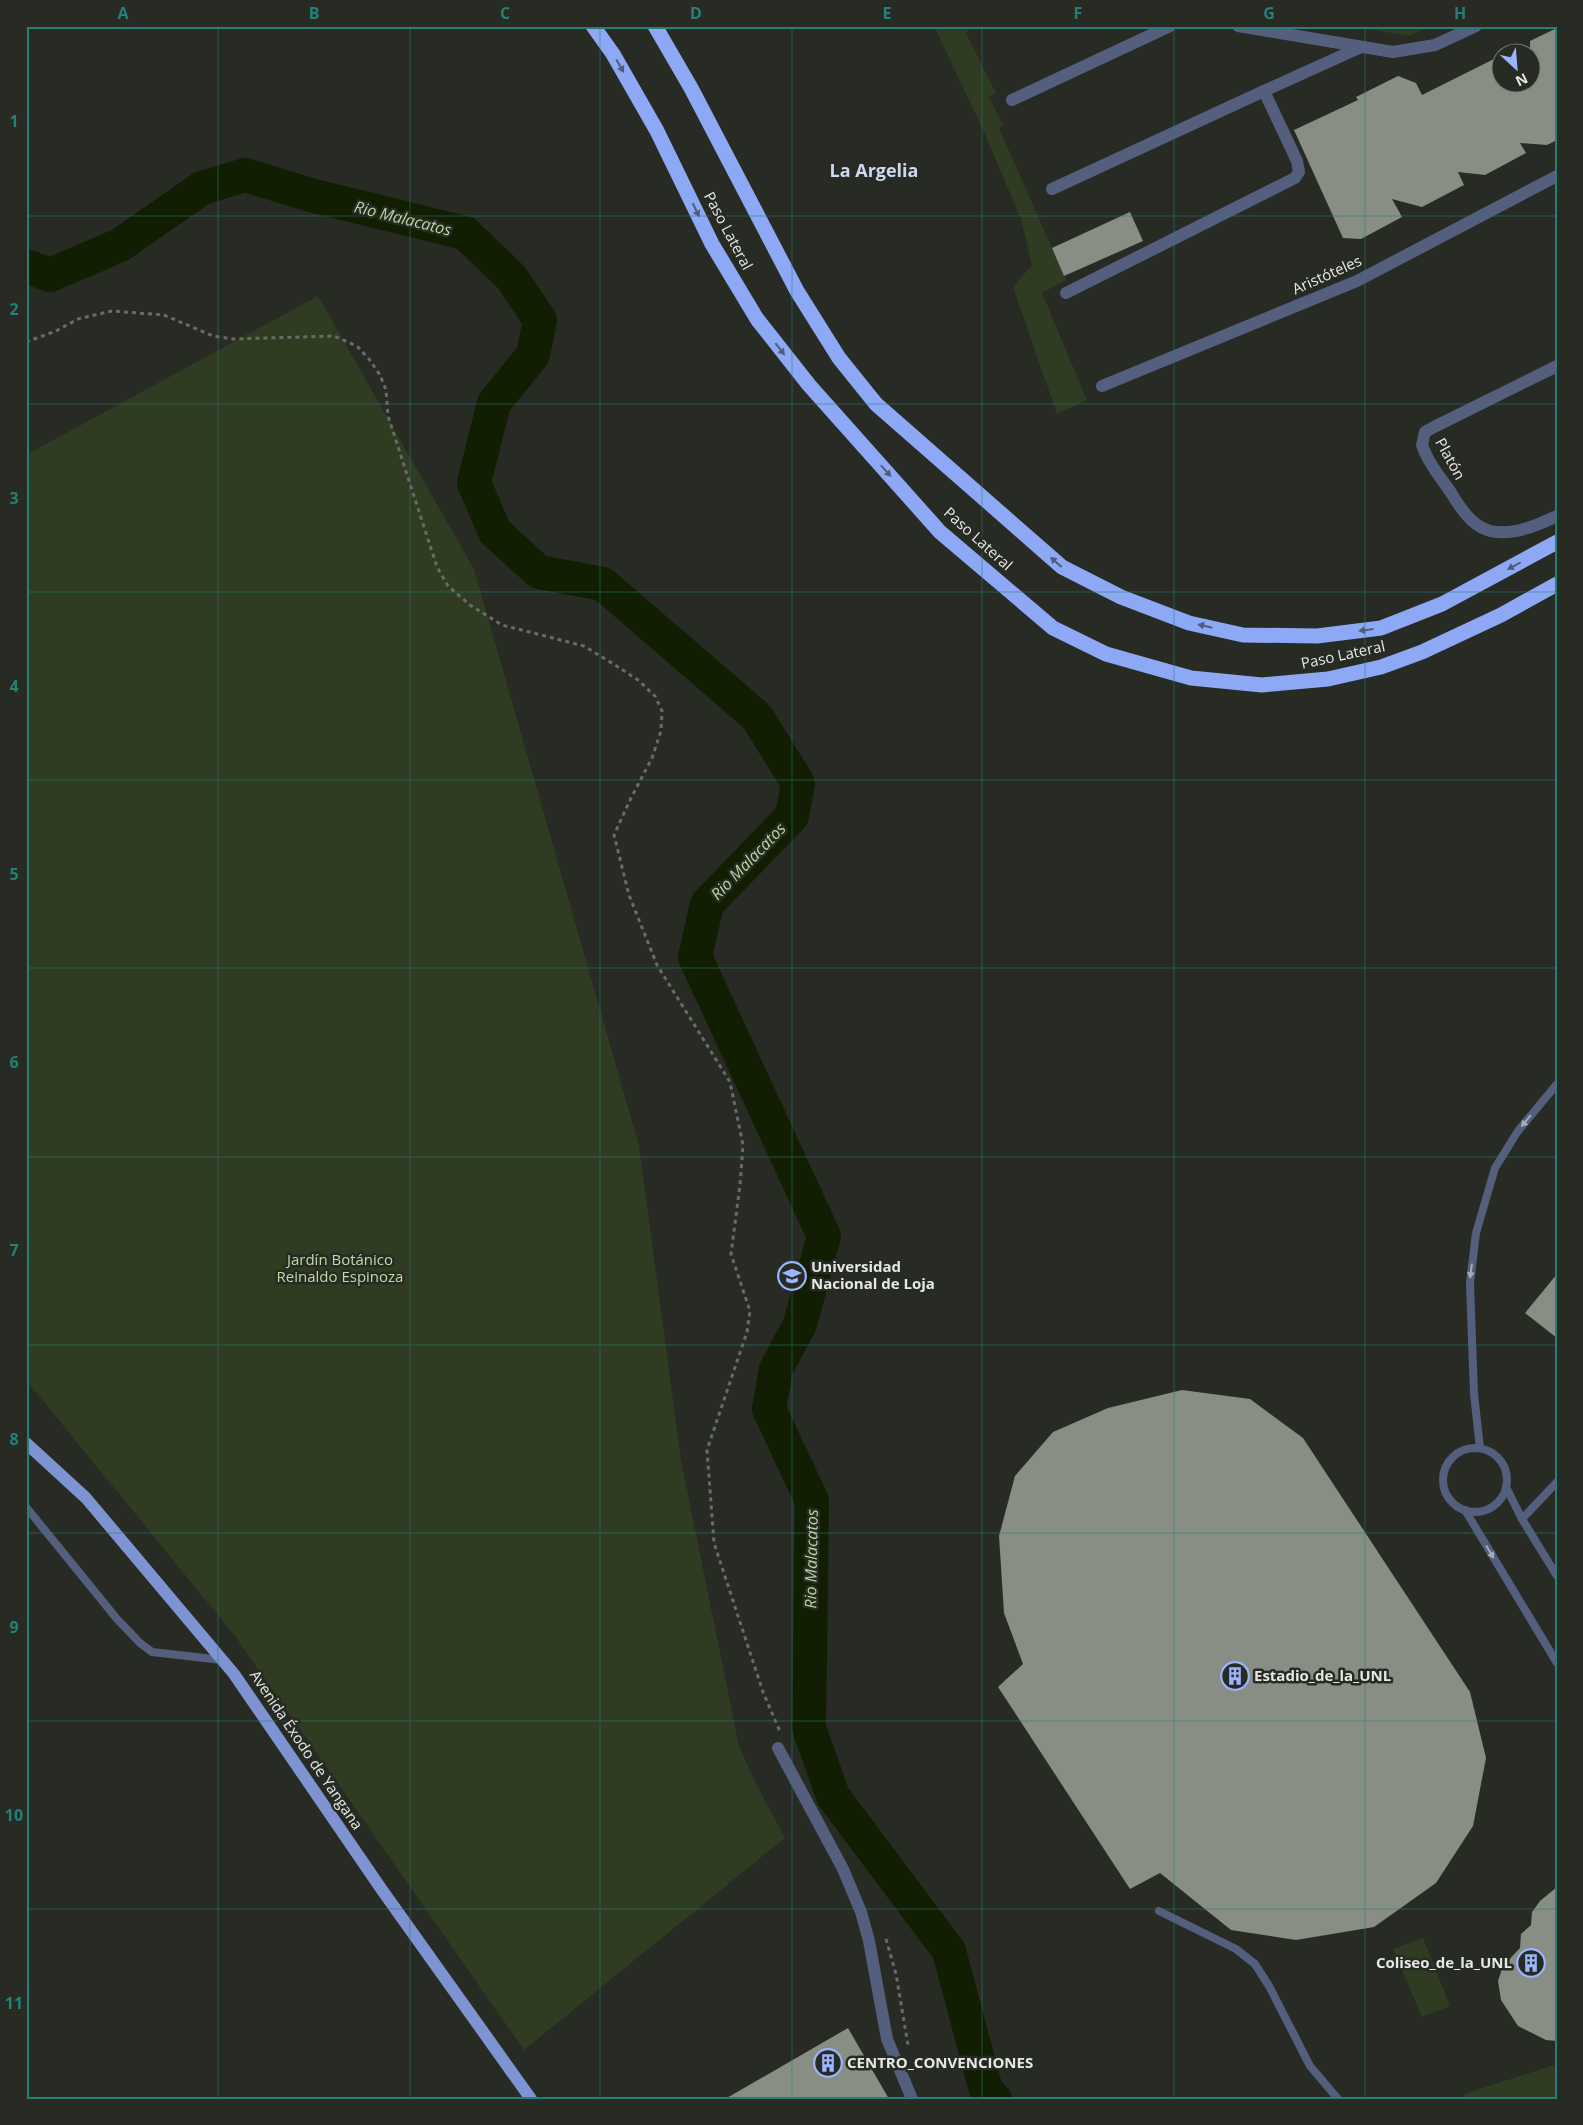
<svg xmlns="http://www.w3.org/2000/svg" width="1583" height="2125" font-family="'Open Sans',sans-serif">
<rect width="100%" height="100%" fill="#272b24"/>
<!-- green -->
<g fill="#2f3c21">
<path d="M934,26H970L971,28L966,33L996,93L989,97L1003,125L999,128L1066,280L1042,293L1087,400L1057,414L1013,287L1032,265L1021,219L984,132Z"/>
<path d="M1350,26H1432L1409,36Z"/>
<path d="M318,296L474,569L639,1146L681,1460L739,1746L754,1780L785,1838L524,2050L235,1636L26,1380V455Z"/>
<path d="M1423,1938L1450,2006L1422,2017L1393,1949Z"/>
<path d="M1554,2065L1557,2074V2099H1466L1464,2094Z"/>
</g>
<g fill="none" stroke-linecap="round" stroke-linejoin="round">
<!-- river -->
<path stroke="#111e01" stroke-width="34" d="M26,266L50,275L120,245L202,188L245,175L314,196L465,233L511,277L540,320L533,355L494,403L474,483L495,532L539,572L603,584L757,717L798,783L792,816L707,904L695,957L824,1236L800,1324L776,1369L769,1409L812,1501L809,1728L833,1796L949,1951L986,2090L995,2099"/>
</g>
<!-- building -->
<g fill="#898e85">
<path d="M1557,28V140L1547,145L1520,143L1526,153L1485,175L1458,172L1464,185L1422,207L1392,199L1402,217L1361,239L1343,238L1294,130L1358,100L1356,97L1398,76L1416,83L1422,95L1500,56V82H1530V41Z"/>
<path d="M1130,212L1143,241L1064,276L1052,248Z"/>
<path d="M1557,1274V1338L1525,1313Z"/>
<path d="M1182,1390L1250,1399L1303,1438L1470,1692L1486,1758L1473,1826L1436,1883L1374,1927L1296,1940L1231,1930L1160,1873L1130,1889L998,1687L1023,1664L1004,1613L999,1536L1015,1476L1053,1432L1108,1408Z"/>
<path d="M1557,1887V2041L1546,2040L1518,2026L1501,2000L1498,1981L1503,1966L1520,1948L1521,1934L1531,1925L1532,1912L1540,1901Z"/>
<path d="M848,2028L889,2099H725Z"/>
</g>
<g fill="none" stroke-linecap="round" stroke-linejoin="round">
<!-- path -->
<g stroke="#696c66" stroke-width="3" stroke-dasharray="4 4" stroke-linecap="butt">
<path d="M26,342L56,331L78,319L112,311L164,315L213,336L233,339L334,336L357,346L369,359L380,375L386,390L388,416L437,567L448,586L470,605L502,625L584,646L615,665L638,680L655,696L662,711L661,731L652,758L630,800L614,835L629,895L657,965L730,1082L743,1145L740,1185L731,1254L750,1311L747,1332L707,1450L714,1543L763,1692L781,1734"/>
<path d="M886,1939L896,1974L908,2045"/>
</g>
<!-- lane -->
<g stroke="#545f7e" stroke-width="8">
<path d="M1480,1448L1474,1394L1470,1283L1476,1233L1495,1168L1518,1131L1557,1084"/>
<circle cx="1475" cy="1480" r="32"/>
<path d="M1506,1487L1522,1519L1557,1576"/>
<path d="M26,1507L117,1619L140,1643L152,1652L222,1660"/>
<path d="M1465,1510L1557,1663"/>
<path d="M1522,1519L1557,1482"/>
<path d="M1159,1911L1236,1949L1255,1964L1269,1986L1310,2066L1338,2099"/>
</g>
<!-- street -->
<g stroke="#545f7e" stroke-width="12">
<path d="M1238,26L1393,52L1435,45L1476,26"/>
<path d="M1012,100L1170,26"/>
<path d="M1052,189L1264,91"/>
<path d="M1066,293L1295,178L1299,172L1297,161L1264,91L1361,47"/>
<path d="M1557,366L1434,427L1425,432L1422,445C1428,462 1439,476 1450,491C1457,503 1465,516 1476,524C1499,542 1534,527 1557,516"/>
<path d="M1102,386L1357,281L1557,176"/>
<path d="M778,1748L843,1869L861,1912L869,1941L887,2039L912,2099"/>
</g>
<!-- primary -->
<path stroke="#7d93d2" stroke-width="12" d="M26,1443L86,1498L234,1674L382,1890L531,2099"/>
<!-- highway -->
<g stroke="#8da8f4" stroke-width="15">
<path d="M593,26L613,54L657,131L712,244L757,319L809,385L940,532L1053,628L1106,654L1191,678L1262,685L1328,679L1381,667L1422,652L1501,615L1557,584"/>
<path d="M655,26L691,88L797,291L839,358L876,404L1062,567L1121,597L1189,623L1243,635L1317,636L1381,628L1442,604L1557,542"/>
</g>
</g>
<!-- one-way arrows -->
<defs><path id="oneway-solid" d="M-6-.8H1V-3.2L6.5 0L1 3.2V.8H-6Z" transform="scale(1.25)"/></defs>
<g fill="#505d77">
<use href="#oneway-solid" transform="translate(620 66) rotate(60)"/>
<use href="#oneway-solid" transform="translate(696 210) rotate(64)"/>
<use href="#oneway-solid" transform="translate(780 349) rotate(52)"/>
<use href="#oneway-solid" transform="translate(886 471) rotate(48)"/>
<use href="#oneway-solid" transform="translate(1056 562) rotate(-139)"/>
<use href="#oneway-solid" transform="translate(1514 566) rotate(152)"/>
<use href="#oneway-solid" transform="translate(1205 626) rotate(-167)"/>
<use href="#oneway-solid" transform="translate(1366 630) rotate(173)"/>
</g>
<g fill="#a4aab6">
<use href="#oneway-solid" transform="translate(1526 1121) rotate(129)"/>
<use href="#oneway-solid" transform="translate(1471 1271) rotate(97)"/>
<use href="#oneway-solid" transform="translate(1490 1552) rotate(59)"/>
</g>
<!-- grid -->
<path fill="none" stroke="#24817a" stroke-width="1" stroke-opacity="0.55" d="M218,26V2099M410,26V2099M600,26V2099M792,26V2099M982,26V2099M1174,26V2099M1365,26V2099M26,216H1557M26,404H1557M26,592H1557M26,780H1557M26,968H1557M26,1157H1557M26,1345H1557M26,1533H1557M26,1721H1557M26,1909H1557"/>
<!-- icons -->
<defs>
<symbol id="university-ring" viewBox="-11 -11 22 22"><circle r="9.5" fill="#272b24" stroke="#9ab5fd" stroke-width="1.5"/><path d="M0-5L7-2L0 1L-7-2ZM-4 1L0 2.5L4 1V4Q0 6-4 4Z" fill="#9ab5fd"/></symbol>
<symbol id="building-ring" viewBox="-11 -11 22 22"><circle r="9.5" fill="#272b24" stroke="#9ab5fd" stroke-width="1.5"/><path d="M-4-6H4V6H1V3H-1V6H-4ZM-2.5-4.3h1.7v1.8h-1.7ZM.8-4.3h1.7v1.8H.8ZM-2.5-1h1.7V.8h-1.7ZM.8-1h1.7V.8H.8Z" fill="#9ab5fd"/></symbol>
</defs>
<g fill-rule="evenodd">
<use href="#university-ring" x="776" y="1260" width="32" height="32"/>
<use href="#building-ring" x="1219" y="1660" width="32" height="32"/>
<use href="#building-ring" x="1515" y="1947" width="32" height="32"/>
<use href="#building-ring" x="812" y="2047" width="32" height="32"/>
</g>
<g text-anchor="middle" stroke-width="5" stroke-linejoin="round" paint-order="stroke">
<!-- street labels -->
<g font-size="15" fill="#e5e8e3" stroke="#272b24">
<text transform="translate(728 231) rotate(62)" y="5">Paso Lateral</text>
<text transform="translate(1327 275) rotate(-24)" y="5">Aristóteles</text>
<text transform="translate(1450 459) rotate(61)" y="5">Platón</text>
<text transform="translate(978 539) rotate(42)" y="5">Paso Lateral</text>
<text transform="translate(1343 655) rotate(-12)" y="5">Paso Lateral</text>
<text transform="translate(306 1750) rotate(56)" y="5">Avenida Éxodo de Yangana</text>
</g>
<!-- park labels -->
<g font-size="15" fill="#bedba0" stroke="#272b24">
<text x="340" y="1265">Jardín Botánico<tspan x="340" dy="17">Reinaldo Espinoza</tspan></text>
</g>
<!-- poi labels -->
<g font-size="15" font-weight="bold" fill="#e5e8e3" stroke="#272b24" text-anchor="start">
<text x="811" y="1272">Universidad<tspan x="811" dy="17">Nacional de Loja</tspan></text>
<text x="1254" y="1681">Estadio_de_la_UNL</text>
<text x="1512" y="1968" text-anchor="end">Coliseo_de_la_UNL</text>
<text x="847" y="2068">CENTRO_CONVENCIONES</text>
</g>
<!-- water labels -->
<g font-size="16" font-style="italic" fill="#b9d69b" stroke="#272b24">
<text transform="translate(403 218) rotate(14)" y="6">Rio Malacatos</text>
<text transform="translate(748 861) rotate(-46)" y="6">Rio Malacatos</text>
<text transform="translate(811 1559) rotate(-89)" y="6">Rio Malacatos</text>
</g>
<!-- quarter labels -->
<g font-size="18" font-weight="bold" fill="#cdd8f3" stroke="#272b24">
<text x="874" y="177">La Argelia</text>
</g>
</g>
<!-- border -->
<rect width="1583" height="2125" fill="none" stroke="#272b24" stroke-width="55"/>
<!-- north arrow -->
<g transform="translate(1516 68) rotate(154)"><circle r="24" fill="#272b24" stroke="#737770"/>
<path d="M0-4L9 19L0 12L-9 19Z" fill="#9ab5fd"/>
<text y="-8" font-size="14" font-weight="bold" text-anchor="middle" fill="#e5e8e3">N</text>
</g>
<rect x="28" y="28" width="1528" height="2070" fill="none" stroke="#24817a" stroke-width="2"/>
<g font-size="16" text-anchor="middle" font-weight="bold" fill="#24817a">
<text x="123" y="19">A</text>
<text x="314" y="19">B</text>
<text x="505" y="19">C</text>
<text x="696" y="19">D</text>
<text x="887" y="19">E</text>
<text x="1078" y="19">F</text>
<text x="1269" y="19">G</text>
<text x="1460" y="19">H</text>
<text x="14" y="127">1</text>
<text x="14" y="315">2</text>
<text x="14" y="504">3</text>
<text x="14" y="692">4</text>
<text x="14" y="880">5</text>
<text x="14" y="1068">6</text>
<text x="14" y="1256">7</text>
<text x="14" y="1445">8</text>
<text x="14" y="1633">9</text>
<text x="14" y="1821">10</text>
<text x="14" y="2009">11</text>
</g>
</svg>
